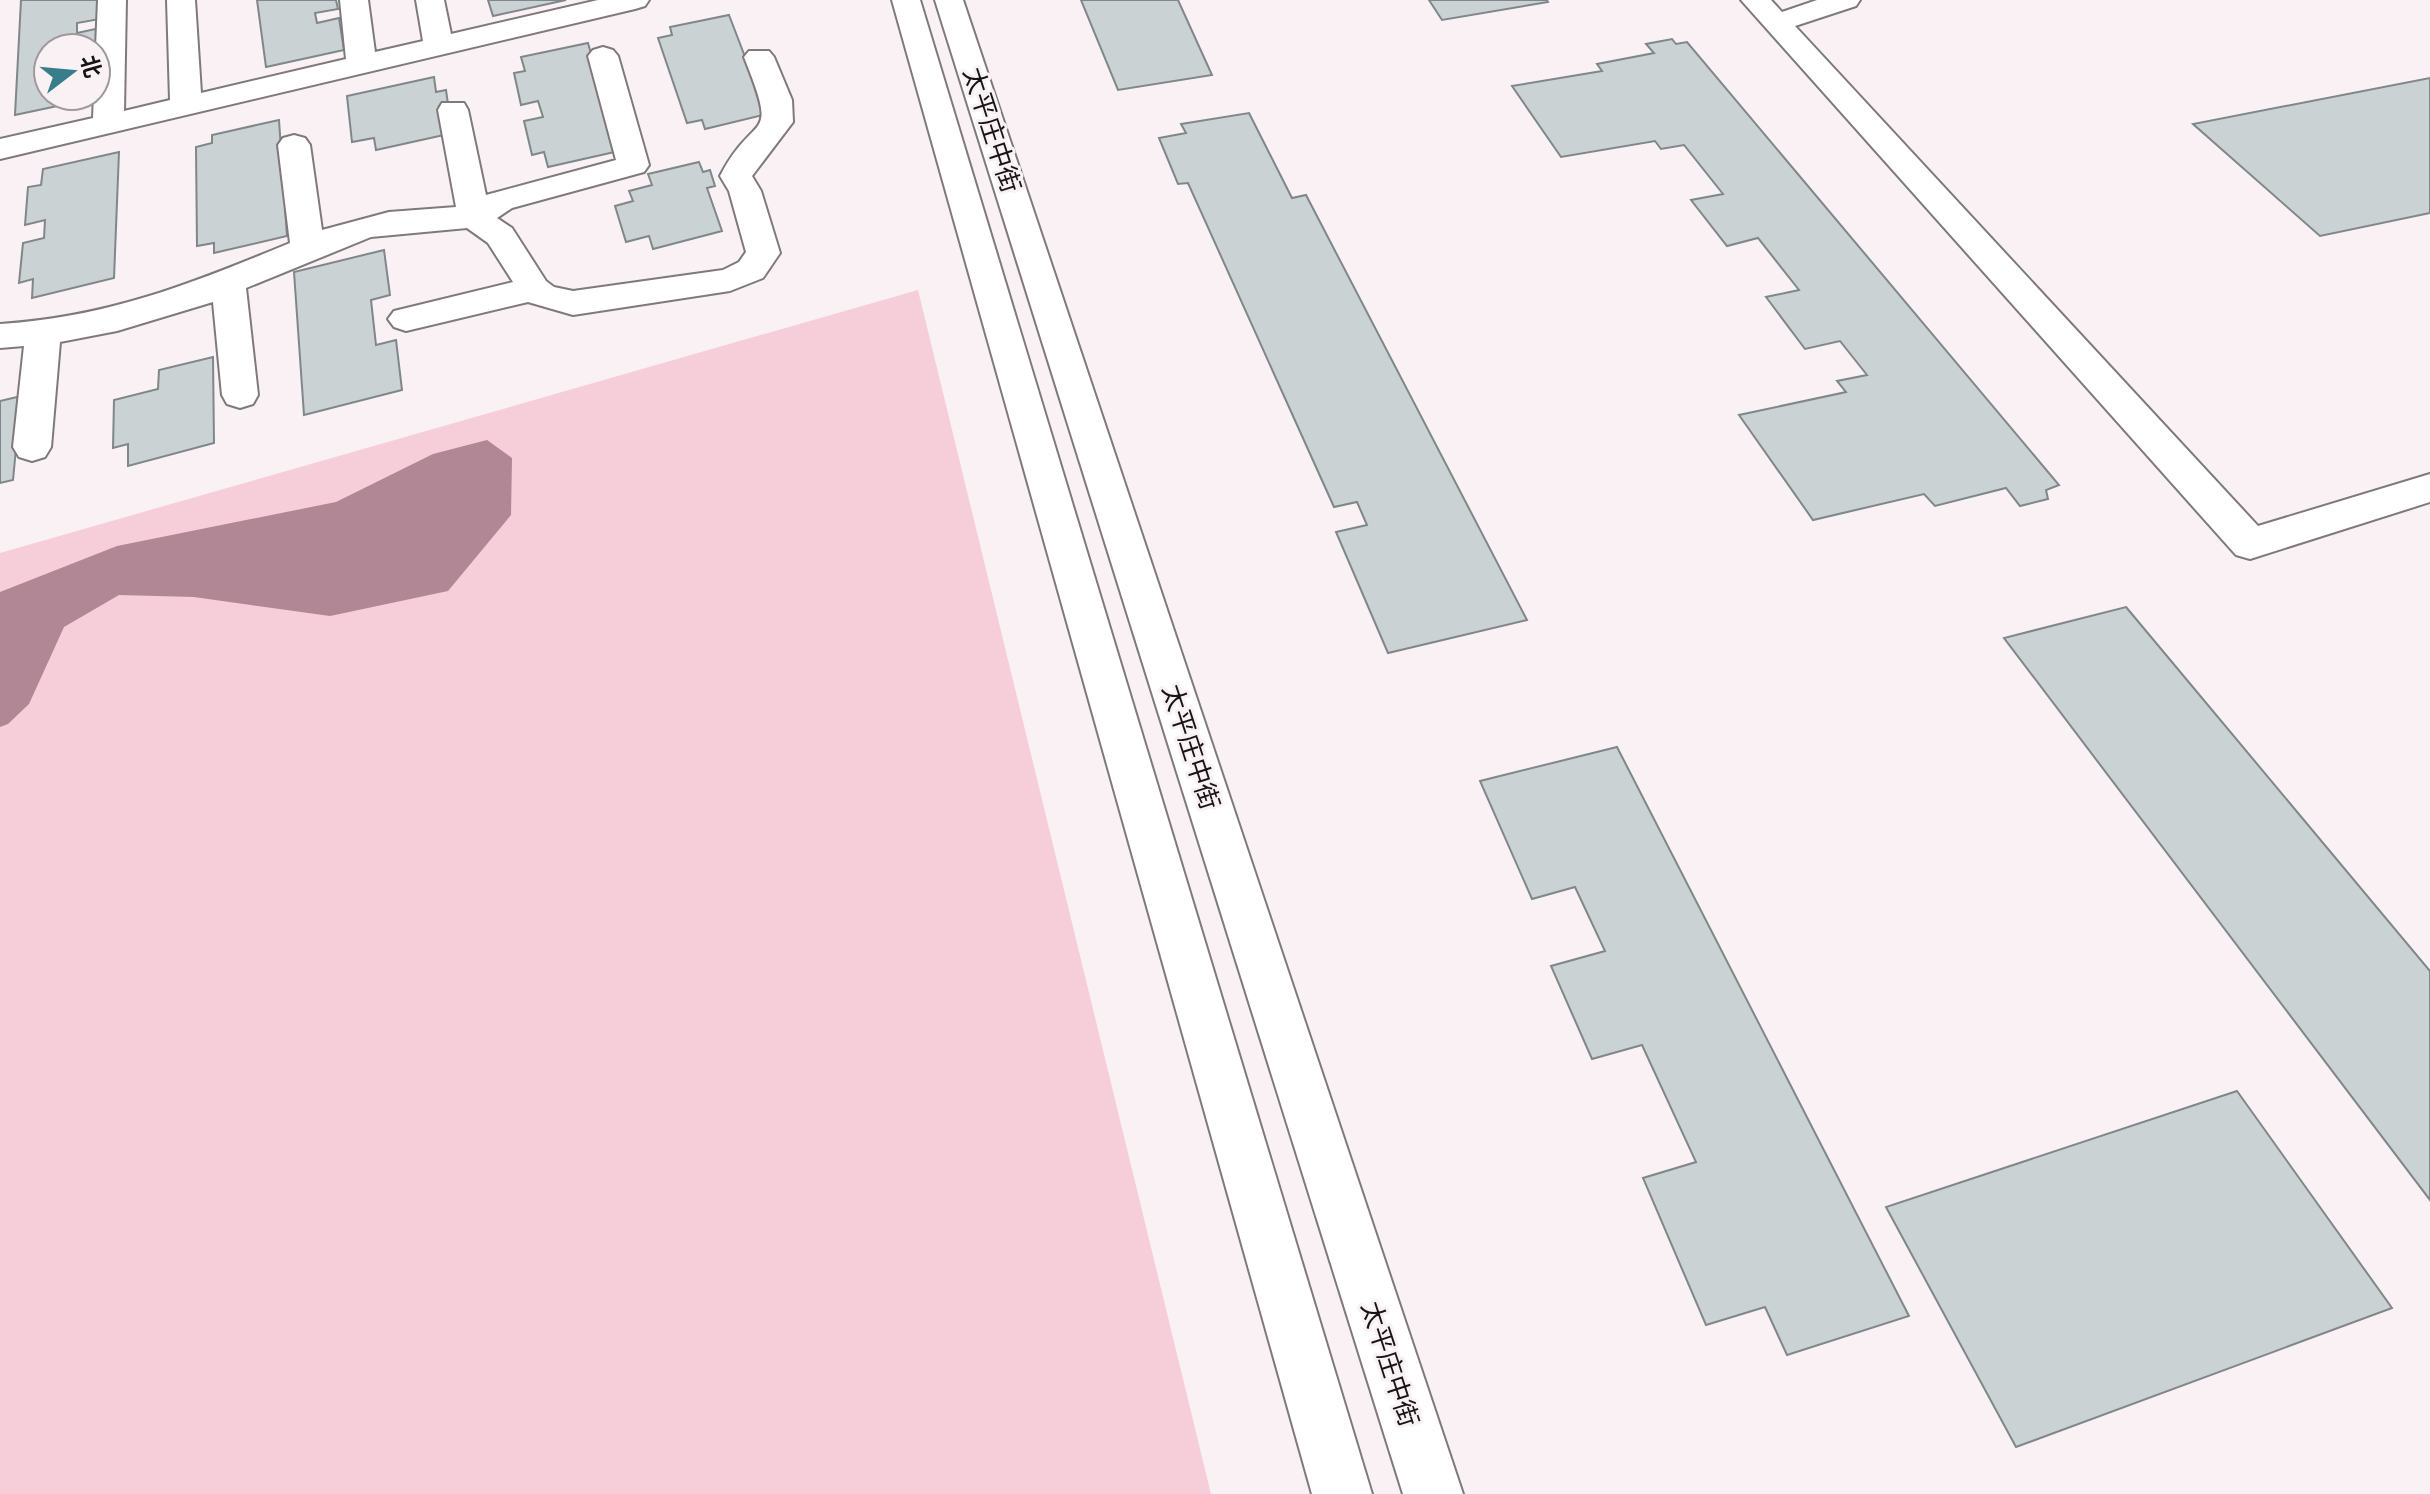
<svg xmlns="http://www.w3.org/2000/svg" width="2430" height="1494" font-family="Manrope,'Noto Sans SC',sans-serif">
<rect width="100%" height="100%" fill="#f9f1f4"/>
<!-- green -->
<path fill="#f5ceda" d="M918,290L1211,1494H0V553Z"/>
<!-- water -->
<path fill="#b18695" d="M487,440L512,458L511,515L448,591L330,616L194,597L119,595L64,627L29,704L8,724L0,727V592L117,546L336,502L433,454Z"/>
<!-- building -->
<g fill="#cad2d4" stroke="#808789" stroke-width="2">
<path d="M21,0H100V19L77,23V33L100,28L96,48H48V96L100,97L15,115Z"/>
<path d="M257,0H336L338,9L315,13L317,23L339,18L344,50L266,67Z"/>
<path d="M488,0H566L493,16Z"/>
<path d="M1081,0H1178L1212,75L1118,90Z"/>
<path d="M1429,0H1547L1548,2L1442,20Z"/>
<path d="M729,15L767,114L705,129L702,120L687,123L658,38L672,35L670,27Z"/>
<path d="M1672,39L1676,44L1687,42L2059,485L2046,490L2048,499L2020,506L2006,488L1935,506L1924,494L1813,520L1739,415L1846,392L1837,381L1867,375L1840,341L1805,349L1766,297L1799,290L1758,238L1727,246L1691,200L1723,194L1684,145L1661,149L1655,141L1561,157L1512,86L1602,71L1597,64L1654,53L1646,44Z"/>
<path d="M588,43L619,151L548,167L544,152L532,155L524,121L543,117L538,101L521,105L514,73L525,71L521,57Z"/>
<path d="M434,77L436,92L446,90L448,104L439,106L444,135L376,150L374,138L352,142L347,96Z"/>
<path d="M2430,78V213L2320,236L2193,124Z"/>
<path d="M1249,113L1292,198L1306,195L1527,620L1388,653L1336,532L1367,525L1357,502L1334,507L1188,183L1178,184L1159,138L1186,133L1181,124Z"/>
<path d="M279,120L287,236L214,253V243L197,246L196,147L212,143V135Z"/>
<path d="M119,152L114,278L32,298L33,279L19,283L23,243L44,238L45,220L25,225L28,187L41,185L43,169Z"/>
<path d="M699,162L703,172L710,170L715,186L707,188L722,231L653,249L649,236L626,242L615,206L633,201L629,191L652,185L648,174Z"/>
<path d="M384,250L390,295L371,300L376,345L396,340L402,390L304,415L294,272Z"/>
<path d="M213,357L214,443L128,466V444L113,448L114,400L158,389L159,370Z"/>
<path d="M21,396L13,480L0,483V401Z"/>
<path d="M2126,607L2430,971V1200L2004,638Z"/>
<path d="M1617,747L1909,1316L1787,1355L1765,1307L1706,1325L1643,1178L1696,1162L1642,1045L1592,1059L1551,966L1605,951L1575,887L1532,899L1480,781Z"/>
<path d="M2237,1091L2392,1308L2016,1447L1886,1207Z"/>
</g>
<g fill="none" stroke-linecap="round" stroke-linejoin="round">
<defs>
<g id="minor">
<path d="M98,0H126L124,111L170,100L167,0H195L201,93L346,59L340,0H368L375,52L423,41L416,0H444L451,34L598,0H649L645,6L635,9L0,159V139L93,118Z"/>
<path d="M1741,0H1771L1782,12L1817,0H1860L1856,6L1795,26L2258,526L2430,474V502L2250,559L2236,555Z"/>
<path d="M603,47L613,50L618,56L649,165L644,172L512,208L497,218L512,228L546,281L554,287L573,291L723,270L739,262L746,252L729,191L720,176C755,108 780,147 744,57L749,51H769L774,57L792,100L793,122L752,176L761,191L780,253L763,278L730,291L573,315L528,302L406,331L394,327L388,319L394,311L513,282L488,243L467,228L371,237L246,288L258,395L253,404L240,408L227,404L222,395L213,302L117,331L60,342L51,447L45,457L32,461L19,457L13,447L24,346L0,348V324C108,317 191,284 290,243L278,145L283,138L294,135L305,138L310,145L322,230L389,212L456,207L438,110L442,103H464L468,110L486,195L616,160L588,56L593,50Z"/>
</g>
<g id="major">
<path d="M892,0H920L1372,1494H1312Z"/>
<path d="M935,0H963L1463,1494H1403Z"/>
</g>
</defs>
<!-- minor casing -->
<use href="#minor" stroke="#80797b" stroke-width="4"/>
<!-- major casing -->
<use href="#major" stroke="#80797b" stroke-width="4"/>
<!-- minor -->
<use href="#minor" fill="#fff" fill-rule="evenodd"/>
<!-- major -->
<use href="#major" fill="#fff" fill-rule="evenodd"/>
</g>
<g text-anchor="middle" stroke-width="6" stroke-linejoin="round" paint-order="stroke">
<!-- street labels -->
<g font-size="26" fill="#171415" stroke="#f9f1f4">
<text transform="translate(992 130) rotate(72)" y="9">太平庄中街</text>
<text transform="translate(1191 747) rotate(72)" y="9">太平庄中街</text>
<text transform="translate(1390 1364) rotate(72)" y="9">太平庄中街</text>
</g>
</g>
<!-- north arrow -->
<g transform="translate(72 72) rotate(74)"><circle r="38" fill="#f9f1f4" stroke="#9f999b" stroke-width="2"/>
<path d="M0-6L14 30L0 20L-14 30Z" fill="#387e8a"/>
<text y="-12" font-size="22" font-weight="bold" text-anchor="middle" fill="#171415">北</text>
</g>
</svg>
